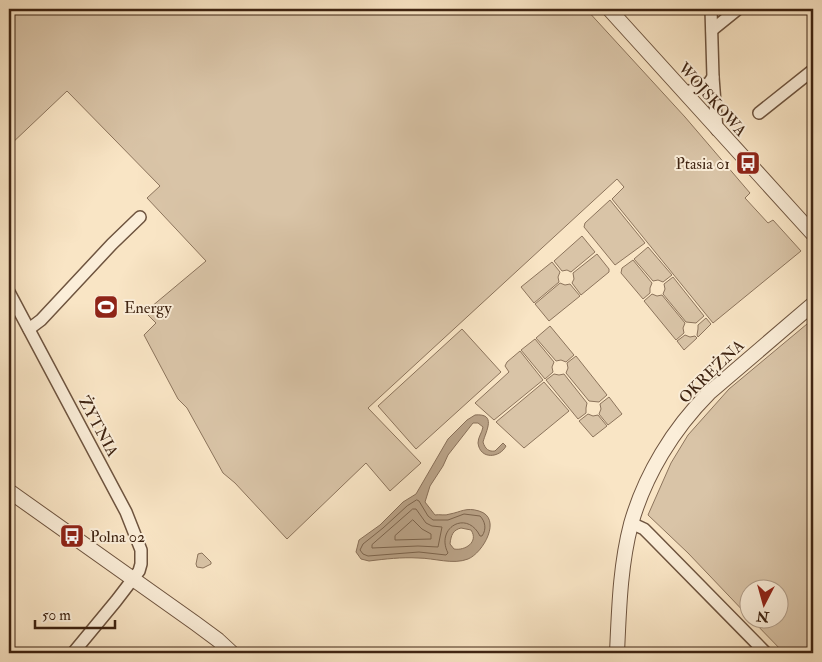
<svg xmlns="http://www.w3.org/2000/svg" width="822" height="662" font-family="'IM FELL Double Pica',serif">
<rect width="100%" height="100%" fill="#f9e5c5"/>
<filter id="stains"><feTurbulence type="fractalNoise" baseFrequency=".004" numOctaves="4"/><feColorMatrix values="0 0 0 0 .2 0 0 0 0 .09 0 0 0 0 .02 0 0 0 .5 -.17"/></filter>
<radialGradient id="worn" r=".72"><stop offset=".6" stop-color="#630" stop-opacity="0"/><stop offset="1" stop-color="#630" stop-opacity=".3"/></radialGradient>
<!-- green -->
<g fill="#d9c4a7" stroke="#8c745c">
<path d="M9,9H586L685,117L750,193L745,198L768,223L773,220L801,251L713,323L612,199L624,187L617,179L368,408L421,463L390,491L366,463L287,539L235,483L223,473L187,408L178,399L144,335L156,323L145,312L206,261L147,198L160,186L67,91L9,146Z"/>
<path d="M610,200L645,243L615,265L584,227L585,223Z"/>
<path d="M582,236L595,252L571,272L567,270L562,271L554,261Z"/>
<path d="M648,247L672,275L663,282L658,280L653,281L634,259Z"/>
<path d="M597,254L609,269V272L581,295L572,283L574,279L573,273Z"/>
<path d="M633,260L652,283L650,288V293L643,299L621,273L622,268Z"/>
<path d="M552,262L560,272L558,277L559,282L534,303L521,287Z"/>
<path d="M673,277L704,316L696,323L686,322L663,294L665,289L664,284Z"/>
<path d="M560,283L565,285L570,284L580,296L549,321L535,304Z"/>
<path d="M652,294L657,296L662,295L685,323L683,328L684,333L676,340L644,301Z"/>
<path d="M706,318L711,324L698,337L697,335L698,329V325Z"/>
<path d="M813,319V653H784L752,620H780V590H750L749,617L688,553L648,515L671,463L688,435L729,389Z"/>
<path d="M550,326L574,355L566,362L561,360L556,361L536,338Z"/>
<path d="M462,329L501,372L416,449L378,406Z"/>
<path d="M685,335L690,337L695,336L697,338L684,350L677,341Z"/>
<path d="M535,339L554,362L552,367L553,372L545,379L521,350Z"/>
<path d="M520,351L543,380L494,420L475,403L509,372L505,366L507,362Z"/>
<path d="M576,356L607,395L599,402L589,401L566,373L568,368L567,363Z"/>
<path d="M554,374L559,375L564,374L587,403L586,408V413L578,419L546,380Z"/>
<path d="M544,382L569,411L524,448L496,422Z"/>
<path d="M609,397L622,414L608,425L599,414L601,409L600,404Z"/>
<path d="M588,414L593,416L598,415L607,426L593,437L579,421Z"/>
<path d="M202,553L211,562V564L203,568L197,567L196,564L198,554Z"/>
</g>
<!-- water -->
<path fill="#baa388" stroke="#897059" fill-rule="evenodd" d="M475,415C497,413 486,431 483,442C485,449 489,452 495,451L503,443L506,446C500,458 480,460 478,443C478,437 482,433 483,427L478,423H473L448,455L443,466L430,486L425,502L435,515C439,514 445,516 450,514C461,512 466,507 479,511C503,518 483,553 468,559C453,565 434,558 418,558C402,557 385,559 369,561L361,559L356,552L359,540L380,525L403,502L416,494L448,439L467,420ZM461,528L471,530C479,542 465,551 454,549L450,544C451,535 453,530 461,528Z"/>
<g fill="none" stroke-linecap="round" stroke-linejoin="round">
<!-- shore -->
<g stroke="#7c644d" stroke-width="1">
<path d="M417,500L419,501L428,516L433,520H448L464,514L480,516C485,521 487,529 482,536H480C467,509 435,528 448,553L446,555L419,552L368,556L363,554L360,550L363,544L383,528L407,506Z"/>
<path d="M413,509H416L426,523L432,526L442,527L438,547L418,546L372,548V545Z"/>
<path d="M413,520L422,529L431,534V539L395,540V536Z"/>
</g>
<defs>
<g id="minor">
<path d="M712,30L738,9"/>
<path d="M713,77L717,130"/>
<path d="M685,93L709,83L713,77L711,9"/>
<path d="M759,113L813,70"/>
<path d="M9,292L126,512L141,550V564L139,571L116,601L73,653"/>
<path d="M29,329L41,320L112,244L140,217"/>
<path d="M631,523L644,529L651,536L766,653"/>
</g>
<g id="tertiary">
<path d="M609,9L813,234"/>
<path d="M9,491L195,623L218,640L232,653"/>
<path d="M617,653C619,610 620,566 631,524C645,475 673,429 709,393L813,304"/>
</g>
</defs>
<!-- minor casing -->
<use href="#minor" stroke="#6e543f" stroke-width="14"/>
<!-- tertiary casing -->
<use href="#tertiary" stroke="#6e543f" stroke-width="16"/>
<!-- minor -->
<use href="#minor" stroke="#fbeed9" stroke-width="11"/>
<!-- tertiary -->
<use href="#tertiary" stroke="#fbeed9" stroke-width="14"/>
</g>
<!-- icons -->
<defs>
<symbol id="bus-square" viewBox="-11 -11 22 22"><rect x="-9" y="-9" width="18" height="18" rx="4" fill="#8f2418" stroke="#fbeed9"/><path d="M-5-6H5V4H4V6H2V4H-2V6H-4V4H-5ZM-3.5-4V0h7V-4ZM-3.5 1.2v1.5H-2V1.2ZM2 1.2v1.5H3.5V1.2Z" fill="#fff"/></symbol>
<symbol id="stadium-square" viewBox="-11 -11 22 22"><rect x="-9" y="-9" width="18" height="18" rx="4" fill="#8f2418" stroke="#fbeed9"/><path d="M0-5a6.5 5 0 1 0 0 10a6.5 5 0 1 0 0-10ZM-3.5-1.8h7v3.6h-7Z" fill="#fff"/></symbol>
</defs>
<g fill-rule="evenodd">
<use href="#bus-square" x="734" y="149" width="28" height="28"/>
<use href="#stadium-square" x="92" y="293" width="28" height="28"/>
<use href="#bus-square" x="58" y="522" width="28" height="28"/>
</g>
<g text-anchor="middle" stroke-width="4" stroke-linejoin="round" paint-order="stroke">
<!-- street labels -->
<g font-size="16" fill="#3f2412" stroke="#fbeed9">
<text transform="translate(713 99) rotate(48)" y="6">WOJSKOWA</text>
<text transform="translate(711 371) rotate(-44)" y="6">OKRĘŻNA</text>
<text transform="translate(99 426) rotate(62)" y="6">ŻYTNIA</text>
</g>
<!-- poi labels -->
<g font-size="16" fill="#3f2412" stroke="#fbeed9" text-anchor="start">
<text x="730" y="169" text-anchor="end">Ptasia 01</text>
<text x="124" y="313">Energy</text>
<text x="90" y="542">Polna 02</text>
</g>
</g>
<!-- margin -->
<rect width="822" height="662" fill="none" stroke="#f9e5c5" stroke-width="30"/>
<rect x="10" y="10" width="802" height="642" fill="none" stroke="#3f2412" stroke-width="2.5"/>
<rect x="15" y="15" width="792" height="632" fill="none" stroke="#3f2412"/>
<!-- north arrow -->
<g transform="translate(764 604) rotate(186)"><circle r="24" fill="#fbeed9" stroke="#b09d89"/>
<path d="M0-4L9 19L0 12L-9 19Z" fill="#8f2418"/>
<text y="-8" font-size="14" font-weight="bold" text-anchor="middle" fill="#3f2412">N</text>
</g>
<!-- scale -->
<path d="M35 620v8h80v-8" fill="none" stroke="#3f2412" stroke-width="2.5"/>
<text x="42" y="620" font-size="15" fill="#3f2412" stroke="#fbeed9" stroke-width="4" paint-order="stroke">50 m</text>
<rect width="100%" height="100%" filter="url(#stains)"/>
<rect width="100%" height="100%" fill="url(#worn)"/>
</svg>
